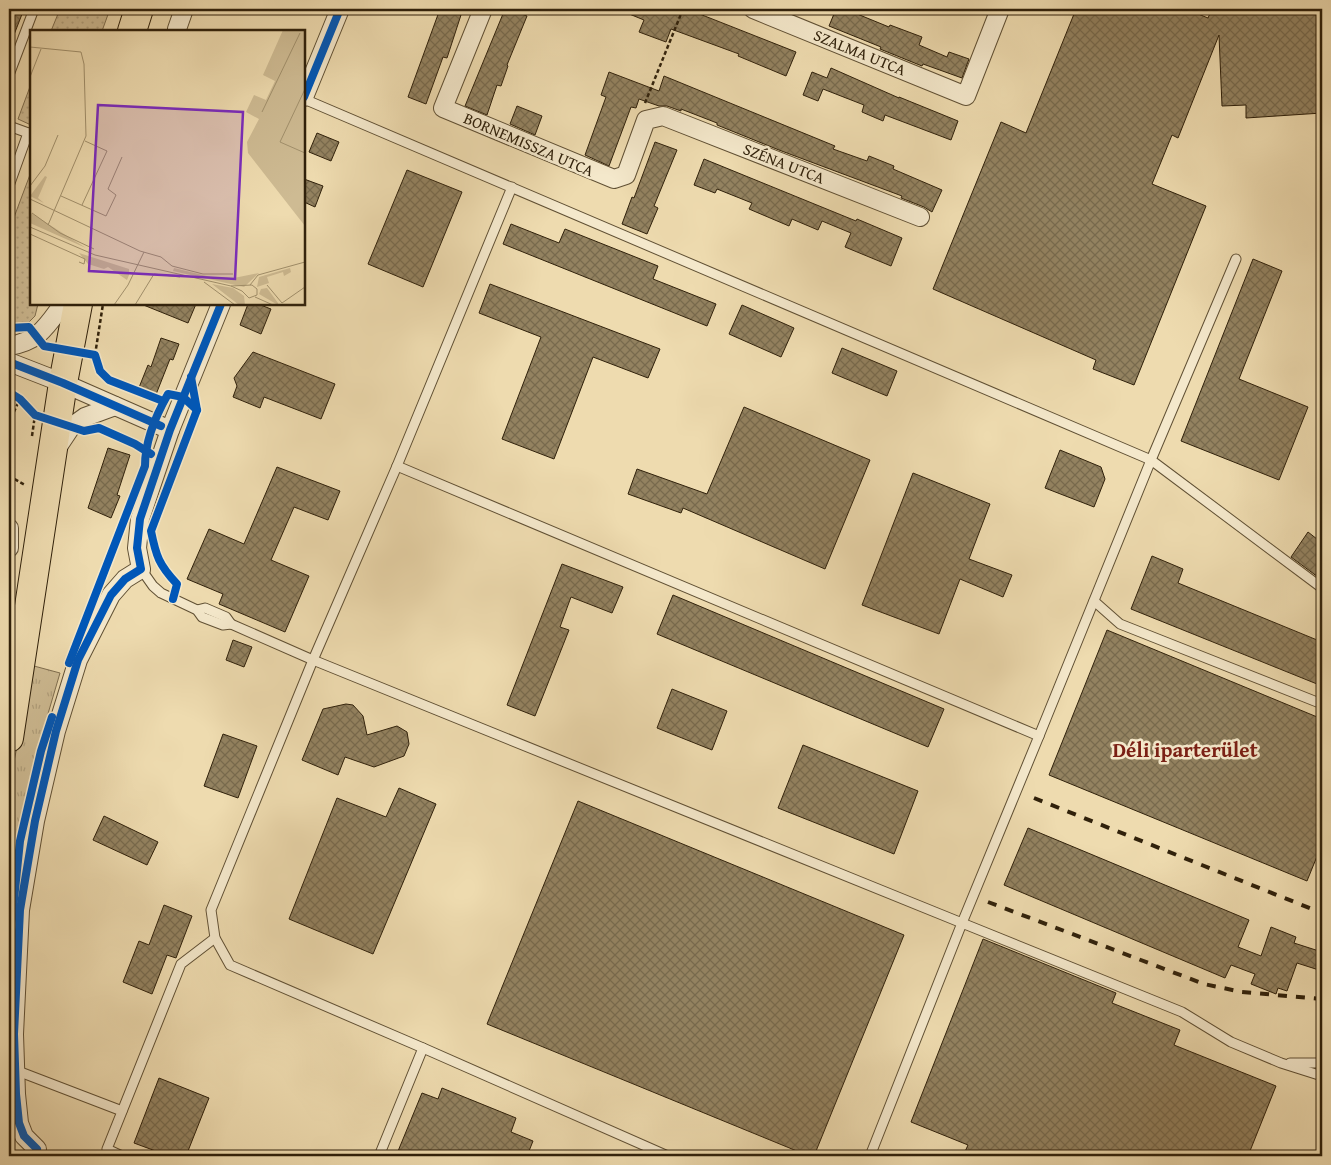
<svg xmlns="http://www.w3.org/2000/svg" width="1331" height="1165" font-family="'Gentium Book Plus',serif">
<defs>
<pattern id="grass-tufts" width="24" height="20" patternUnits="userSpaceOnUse" patternTransform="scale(1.25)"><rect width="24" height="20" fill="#cebb93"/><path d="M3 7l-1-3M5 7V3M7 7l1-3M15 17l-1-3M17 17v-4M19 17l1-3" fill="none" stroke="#b1a07d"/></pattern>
<pattern id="park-dots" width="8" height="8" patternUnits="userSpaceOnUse" patternTransform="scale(1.25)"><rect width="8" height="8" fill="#cebb93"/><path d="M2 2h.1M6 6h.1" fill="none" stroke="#b1a07d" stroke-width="1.8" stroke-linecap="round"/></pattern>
<pattern id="building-cross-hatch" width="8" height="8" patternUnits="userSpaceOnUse" patternTransform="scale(1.25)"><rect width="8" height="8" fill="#938260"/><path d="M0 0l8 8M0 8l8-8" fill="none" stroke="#786a4d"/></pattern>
</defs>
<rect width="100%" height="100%" fill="#eedbaf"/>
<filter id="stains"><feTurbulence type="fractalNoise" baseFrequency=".004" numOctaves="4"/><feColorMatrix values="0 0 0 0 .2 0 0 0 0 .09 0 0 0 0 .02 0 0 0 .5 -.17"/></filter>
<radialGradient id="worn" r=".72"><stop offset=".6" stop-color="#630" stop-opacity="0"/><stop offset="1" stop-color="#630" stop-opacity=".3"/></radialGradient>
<!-- grass -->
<path fill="url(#grass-tufts)" stroke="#7f6e4f" d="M34,666L60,673L37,751L15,843L9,893V785Z"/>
<!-- park -->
<g fill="url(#park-dots)" stroke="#7f6e4f">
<path d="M60,9H110L102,31H51Z"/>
<path d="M31,84V125L18,119Z"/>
<path d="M31,172V304H38L35,316L29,322L9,323V228H10Z"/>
</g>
<!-- building -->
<g fill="url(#building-cross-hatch)" stroke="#30210b">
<path d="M9,9H24L10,45H9Z"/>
<path d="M440,9L461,15L447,58L443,57L426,104L408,97Z"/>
<path d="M505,9H509L527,16L507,65L508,66L501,86L497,85L487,115L465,106Z"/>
<path d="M617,9H687L796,52L786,76L738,56L739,54L671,29L666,42L639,32L644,20Z"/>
<path d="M836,9H845L889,27L890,25L922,37L919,45L947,57L949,52L969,59L962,78L923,64L922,66L880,49L881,47L829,26Z"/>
<path d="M1076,9H1186L1208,18L1212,9H1322V113L1246,118V105L1222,106L1219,35L1178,138L1172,135L1152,184L1206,206L1134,385L1093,369L1096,360L933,289L1001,122L1026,133Z"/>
<path d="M831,68L899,98V97L958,121L951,140L885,115L883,121L862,112L864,105L823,89L818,101L803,95L812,72L827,78Z"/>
<path d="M609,72L659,91L664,76L835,146L833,149L867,161L869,156L894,166L893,169L942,190L932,212L924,207L901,198L902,196L779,150L717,125V123L681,109V111L667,106H659L639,99L636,108L631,107L609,166L585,155L606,97L601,95Z"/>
<path d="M517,106L542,116L535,135L510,124Z"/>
<path d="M317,133L339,142L331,161L309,152Z"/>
<path d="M655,142L677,150L654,206L658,208L647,234L622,224L632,197L634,198Z"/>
<path d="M704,159L856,221L857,219L902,238L891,266L845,247L851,233L822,221L818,230L792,219L789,226L749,209L752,203L717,189L715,193L694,185Z"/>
<path d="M407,170L462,192L423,287L368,264Z"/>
<path d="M304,179L323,186L315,207L304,202Z"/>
<path d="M511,224L559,243L565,229L658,266L653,279L716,304L707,326L503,244Z"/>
<path d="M1253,259L1282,271L1239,379L1308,407L1279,480L1181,441Z"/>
<path d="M490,284L660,349L648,378L593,357L554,459L502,439L541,337L479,313Z"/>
<path d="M141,304H196L188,323Z"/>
<path d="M248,304H258L271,309L261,334L240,325Z"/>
<path d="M742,305L794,328L781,357L729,334Z"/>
<path d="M161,338L179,344L173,360L170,359L155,397L138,390L148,365L151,367Z"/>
<path d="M842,348L897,371L887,396L832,373Z"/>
<path d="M253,352L335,384L321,419L264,397L260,408L233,397L237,386L234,378Z"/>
<path d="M744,407L870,460L825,569L683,508L681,513L628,494L637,469L707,494Z"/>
<path d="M108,448L130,455L117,495L120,496L111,518L88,508Z"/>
<path d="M1060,450L1101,467L1105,479L1094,507L1045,488Z"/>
<path d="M277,467L340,491L328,520L294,507L271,560L309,576L285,632L219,604L223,594L187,579L209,529L244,544Z"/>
<path d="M913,473L990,504L969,559L1012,575L1003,597L960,579L939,634L862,605Z"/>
<path d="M1308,532L1322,543V580L1291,557Z"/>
<path d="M1152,556L1183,569L1178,583L1322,642V686L1131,609Z"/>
<path d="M562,564L623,587L612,613L571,597L560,627L569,630L535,716L507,705Z"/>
<path d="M673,595L944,709L928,747L657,634Z"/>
<path d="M1107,630L1322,719V844L1307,881L1049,775Z"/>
<path d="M233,640L252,647L244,667L226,660Z"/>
<path d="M672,689L727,711L712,750L657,728Z"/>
<path d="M346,704L353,705L363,716L367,735L397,726L407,732L409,744L404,756L374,767L345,757L338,775L302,760L323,709Z"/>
<path d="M223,734L257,746L238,798L204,786Z"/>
<path d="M803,745L918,791L894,854L778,808Z"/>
<path d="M399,788L436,804L373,954L289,919L337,798L386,817Z"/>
<path d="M578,801L904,935L814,1156H809L487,1024Z"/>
<path d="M104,816L158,842L147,865L93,840Z"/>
<path d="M1028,828L1249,920L1238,947L1261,956L1271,927L1296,937L1294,943L1322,952V971L1297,963L1287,991L1278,988L1276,994L1251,984L1255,974L1231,965L1225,978L1004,885Z"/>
<path d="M164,905L192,916L176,958L167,955L152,994L123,982L139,941L149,945Z"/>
<path d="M983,939L1116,993L1112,1003L1180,1030L1174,1045L1276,1086L1248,1156H963L968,1145L911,1122Z"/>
<path d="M159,1078L209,1098L186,1156H169L134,1143Z"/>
<path d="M442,1088L516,1118L511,1132L533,1141L527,1156H396L422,1093L438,1099Z"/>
</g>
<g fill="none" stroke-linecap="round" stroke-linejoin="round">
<defs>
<g id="service">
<path d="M9,75L34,9"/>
<path d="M304,99L1151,460L1039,736L397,466"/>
<path d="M9,126L31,134"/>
<path d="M9,186L28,133"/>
<path d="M512,187L397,466L313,660L211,910L215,938L230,965L423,1048L668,1156"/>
<path d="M1236,259L1151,460L1322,588"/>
<path d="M141,569L153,586L161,593L197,610L202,617L223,625L231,624L313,660L962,923L1039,736"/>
<path d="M1094,601L1120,624L1322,704"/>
<path d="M197,610L205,608L226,617L231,624"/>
<path d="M1290,1063H1322"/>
<path d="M15,1070L122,1111"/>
<path d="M122,1156L107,1149L181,964L215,938"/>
<path d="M379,1156L423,1048"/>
<path d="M870,1156L962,923L1182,1012L1231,1042L1281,1063L1322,1076"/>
</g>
<g id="minor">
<path d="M483,9L443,108L614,179L626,175L646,120L663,116L920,217"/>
<path d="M753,9L966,96L1000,9"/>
<path d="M177,29L184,9"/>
<path d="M304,97L340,9"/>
<path d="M9,346C39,341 46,327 63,304"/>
<path d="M9,362L63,383L170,430"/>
<path d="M57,448L71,427L85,417L115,406"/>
<path d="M9,528V548"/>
<path d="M37,1149L24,1136L19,1123L16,1094L14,1034L20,910L35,821L56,731L78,660L111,595L125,579L141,569L137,548L140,519L170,430L221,304"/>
</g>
<g id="primary">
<path d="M132,31L139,9"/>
<path d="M9,738L63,383L78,304"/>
</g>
</defs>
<!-- service casing -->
<use href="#service" stroke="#605034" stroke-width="11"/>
<!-- minor casing -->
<use href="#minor" stroke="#605034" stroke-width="20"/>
<!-- primary casing -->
<use href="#primary" stroke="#30210b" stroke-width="30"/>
<!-- path -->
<g stroke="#30210b" stroke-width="2.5" stroke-dasharray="4 2.5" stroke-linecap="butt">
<path d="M645,103L683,9"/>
<path d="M95,355L103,304"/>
<path d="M9,431L12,416L20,399"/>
<path d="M32,436L35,415"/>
<path d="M9,476L25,485"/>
</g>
<!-- service -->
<use href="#service" stroke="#f4e8cb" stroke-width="9"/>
<!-- minor -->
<use href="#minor" stroke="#f4e8cb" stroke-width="18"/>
<!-- primary -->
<use href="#primary" stroke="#eedbaf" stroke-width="28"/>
<!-- rail -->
<g stroke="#30210b" stroke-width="4" stroke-dasharray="9 9" stroke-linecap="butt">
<path d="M1034,798L1322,913"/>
<path d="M988,902L1204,984L1242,992L1322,999"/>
</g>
<defs>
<g id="cycleway">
<path d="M304,97L340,9"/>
<path d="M9,328L29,327L44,346L95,355L100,371L109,380L163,401"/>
<path d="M9,362L63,383L161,426"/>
<path d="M9,392L20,399L35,415L84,431L99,428L135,444L151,454"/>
<path d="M173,599L177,584C159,565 156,556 151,531L197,410L191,377"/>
<path d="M69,663L145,466C145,441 156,415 168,394L183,397L197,410"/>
<path d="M9,948L20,841L41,751L52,717"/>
<path d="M37,1149L24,1136L19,1123L16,1094L14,1034L20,910L35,821L56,731L78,660L111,595L125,579L141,569L137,548L140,519L170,430L221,304"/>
</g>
</defs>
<!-- cycleway casing -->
<use href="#cycleway" stroke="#f4e8cb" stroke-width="11"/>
<!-- cycleway -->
<use href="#cycleway" stroke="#0057b8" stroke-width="8"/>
</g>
<g text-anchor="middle" stroke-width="5" stroke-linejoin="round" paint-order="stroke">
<!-- street labels -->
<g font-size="16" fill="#30210b" stroke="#f4e8cb">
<text transform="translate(860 52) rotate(22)" y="6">SZALMA UTCA</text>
<text transform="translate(529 144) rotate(23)" y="6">BORNEMISSZA UTCA</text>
<text transform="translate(784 163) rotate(21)" y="6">SZÉNA UTCA</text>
</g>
<!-- district labels -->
<g font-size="21" font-weight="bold" fill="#7a1f14" stroke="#f4e8cb">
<text x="1185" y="757">Déli iparterület</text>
</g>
</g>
<!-- overview -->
<g transform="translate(30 30)">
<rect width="275" height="275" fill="#eedbaf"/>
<path d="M15,146L17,147L8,168L14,173L0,166ZM0,180L1,183L56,218L0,193ZM144,238L181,247L204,248L229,243L214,257L143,241ZM260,238L261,242L254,246L253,242L237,247L239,253L227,257L229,247ZM182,254L203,258L214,266L215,275H209ZM237,258L248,273V275L229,264L231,259Z" fill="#cebb93"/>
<path d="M253,0H275V196L218,123L217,112L229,89L216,82L224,65L236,70L245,51L233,45ZM49,223L99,239V245L97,250L78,237L74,239L58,234Z" fill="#cebb93"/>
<path fill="none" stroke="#a2916d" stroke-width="1" d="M0,17L51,22L54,34L56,106L18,195M0,47L11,19M275,59L250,112L275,123M232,82L270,3M0,156L15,136L28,105M31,166L76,186L86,165L78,159L92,127M0,169L110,221L131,227L142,236L173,244H203M52,175L77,121L55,111M2,183L30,203L64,219M0,197L65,225L201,256L212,261L219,268L227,265V259L222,255L201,256M0,204L55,229L54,234L49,232M174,252L205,275M220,255L228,245L275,232M237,255L252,273L275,257M225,267L243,275M84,275L98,255L114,222M105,275L124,244L150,247"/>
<path fill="#7b2cbf" fill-opacity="0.15" stroke="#7b2cbf" stroke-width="2.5" d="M68,75L213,82L205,249L59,241Z"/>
<rect width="275" height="275" fill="none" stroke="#30210b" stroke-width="2.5"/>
</g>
<!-- margin -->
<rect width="1331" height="1165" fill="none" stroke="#eedbaf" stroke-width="30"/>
<rect x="10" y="10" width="1311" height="1145" fill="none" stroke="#30210b" stroke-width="2.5"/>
<rect x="15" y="15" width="1301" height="1135" fill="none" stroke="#30210b"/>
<rect width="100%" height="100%" filter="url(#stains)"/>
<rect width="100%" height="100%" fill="url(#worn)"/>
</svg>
